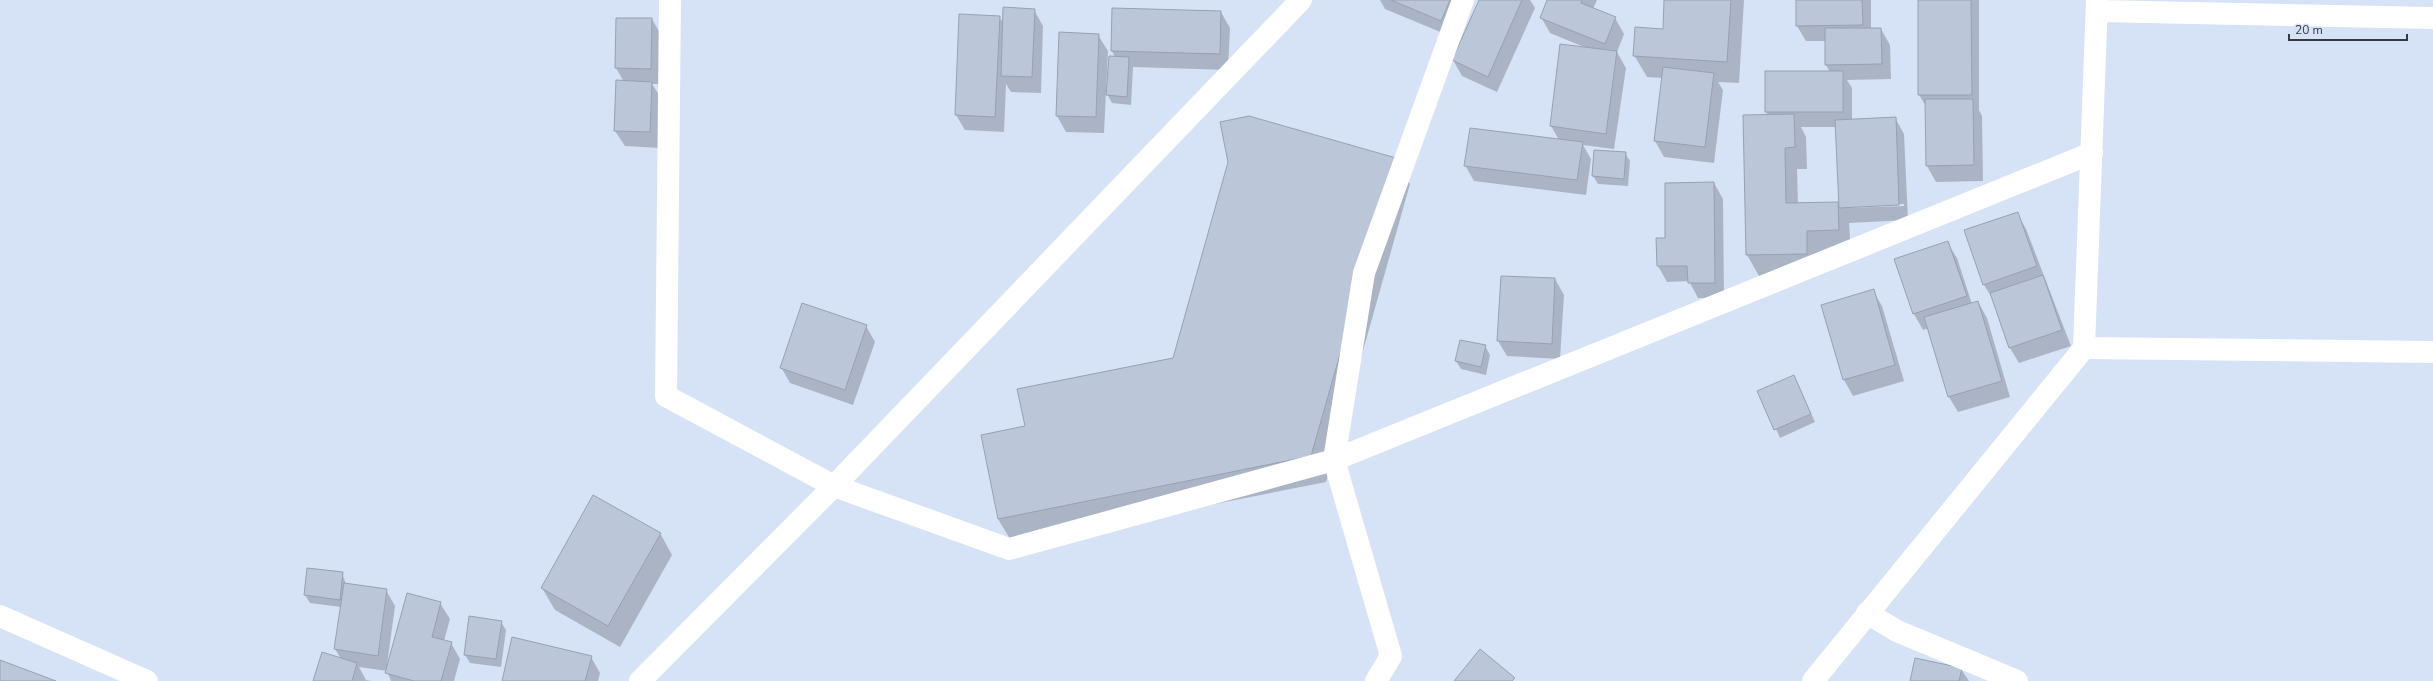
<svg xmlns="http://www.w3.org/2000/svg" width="2433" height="681" font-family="'Nunito Sans',sans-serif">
<rect width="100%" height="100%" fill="#d6e2f5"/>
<!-- shadow -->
<g fill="#0003" fill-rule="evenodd">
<path d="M1380,0H1466L1450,36L1385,9Z"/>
<path d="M1480,0H1530L1535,8L1497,92L1462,76L1453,60Z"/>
<path d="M1548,0H1597L1593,9L1615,18L1624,34L1617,52L1626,68L1614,149L1583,145L1591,159L1586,195L1474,181L1465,165L1559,140L1551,126L1584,47L1550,33L1541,17Z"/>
<path d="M1665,0H1744L1739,83L1718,82L1723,90L1714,163L1664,157L1655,141L1663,78L1647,77L1634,55L1664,30Z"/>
<path d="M1797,0H1871V29H1881L1890,45L1891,79L1847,80L1852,88V120L1895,118L1904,134L1908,220L1849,223L1851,251L1759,276L1747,255L1769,116L1766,112L1830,72L1826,65V41H1806L1797,26ZM1801,127H1837L1840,208L1837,203L1798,204L1797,169H1807L1806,137ZM1904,204V206L1847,208V206Z"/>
<path d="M1919,0H1979V110L1982,116L1983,181L1936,182L1927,166L1926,106L1919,95Z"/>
<path d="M1034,10L1043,26L1041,93L1011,92L1006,84L1004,132L965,130L956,115L999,17L1004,24Z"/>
<path d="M1113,10L1221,12L1230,28L1228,70L1133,67L1131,105L1112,103L1106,92L1104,133L1066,132L1057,116L1098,35L1108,51L1106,91H1108L1115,57L1112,51Z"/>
<path d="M652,19L661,35L659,84H652L661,98L659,148L625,146L615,131L624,82L616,68Z"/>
<path d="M1595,151L1625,153L1630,161L1628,186L1598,184L1593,176Z"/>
<path d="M1395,159L1410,184L1326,482L1013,544L998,519L1026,427L1173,359Z"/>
<path d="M1714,183L1723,199L1724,298H1698L1689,281L1667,282L1658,266L1666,239Z"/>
<path d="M2017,213L2026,229L2071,346L2019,363L2010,348L1994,301L1984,285L1966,231Z"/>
<path d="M1947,242L1957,258L1972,304L1978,302L1987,318L2010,397L1958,412L1949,397L1929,328L1923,330L1914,314L1896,260Z"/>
<path d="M1555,279L1564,295L1560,359L1507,356L1498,341Z"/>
<path d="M1873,291L1882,306L1904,381L1853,396L1844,380Z"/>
<path d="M866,326L875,342L853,405L790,383L781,367Z"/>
<path d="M1485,346L1490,355L1486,375L1461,369L1456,361Z"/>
<path d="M1794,376L1815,422L1780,438L1759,391Z"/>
<path d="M660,533L672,555L620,647L555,610L542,588Z"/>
<path d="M342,573L346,584L386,590L395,606L387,665L440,603L450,619L444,641L451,643L460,659L454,681H391L387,671L359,667L366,680L372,681H314L341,659L335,649L341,607L310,603L305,595Z"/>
<path d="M501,622L506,630L501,667L470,663L465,655Z"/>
<path d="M591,657L600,673L598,681H503Z"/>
<path d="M1961,669L1969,681H1911Z"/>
</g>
<!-- building -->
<g fill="#bbc7d9" stroke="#96a1b3">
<path d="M1391,0H1450L1441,21Z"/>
<path d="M1479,0H1522L1488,77L1452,60Z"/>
<path d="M1547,0H1582L1581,3L1616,17L1605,44L1540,18Z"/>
<path d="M1664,0H1731L1727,62L1633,56L1635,27L1663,29Z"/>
<path d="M1796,0H1862L1863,25L1796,26Z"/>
<path d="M1918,0H1971L1972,95H1918Z"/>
<path d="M1003,7L1035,9L1032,77L1001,76Z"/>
<path d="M1112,8L1221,11L1220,54L1111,51Z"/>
<path d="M959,14L1000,16L995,117L955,115Z"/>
<path d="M616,18H652L651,69L615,68Z"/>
<path d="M1825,28H1881L1882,64L1825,65Z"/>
<path d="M1059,32L1099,34L1096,117L1056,116Z"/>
<path d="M1560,44L1617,51L1606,134L1550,126Z"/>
<path d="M1109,56L1129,57L1127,97L1106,95Z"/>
<path d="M1663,67L1714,73L1705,147L1654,141Z"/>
<rect x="1765" y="71" width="78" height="41"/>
<path d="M616,80L652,82L650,132L614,131Z"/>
<path d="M1925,99H1973L1974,165L1926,166Z"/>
<path d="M1794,114L1795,147L1785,148L1786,203L1838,202L1839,230L1807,231V254L1746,255L1743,115Z"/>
<path d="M1249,116L1396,158L1311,456L998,519L981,435L1025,426L1017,389L1173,358L1228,162L1220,122Z"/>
<path d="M1896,117L1899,205L1839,208L1835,120Z"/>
<path d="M1470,128L1583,142L1577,180L1464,166Z"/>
<path d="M1594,150L1626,152L1624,179L1592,176Z"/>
<path d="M1714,182L1715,283H1688L1687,266H1657L1656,238H1665V183Z"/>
<path d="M2018,212L2037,266L1983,285L1964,230Z"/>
<path d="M1948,241L1967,296L1913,314L1894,259Z"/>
<path d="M2043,275L2062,330L2009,348L1990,293Z"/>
<path d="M1501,276L1555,278L1552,344L1497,341Z"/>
<path d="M1874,289L1895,365L1843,380L1821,305Z"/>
<path d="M1978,301L2002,381L1948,397L1924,317Z"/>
<path d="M802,303L867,325L845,390L780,368Z"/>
<path d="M1460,340L1486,345L1481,367L1455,361Z"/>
<path d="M1794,375L1811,414L1774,430L1757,391Z"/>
<path d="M593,495L661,533L608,626L541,588Z"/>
<path d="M307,568L343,572L340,600L304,595Z"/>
<path d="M344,583L387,589L378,656L334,649Z"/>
<path d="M407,593L441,602L432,637L452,642L441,681H414L385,673Z"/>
<path d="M469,616L502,621L496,659L464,655Z"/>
<path d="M512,637L592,656L585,681H502Z"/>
<path d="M1480,649L1515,678L1512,681H1454Z"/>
<path d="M322,652L357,663L352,681H313Z"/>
<path d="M1915,658L1962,668L1959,681H1910Z"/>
<path d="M0,660L56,681H0Z"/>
</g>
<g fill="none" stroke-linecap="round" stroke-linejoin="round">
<!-- minor -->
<g stroke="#fff" stroke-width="22">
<path d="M670,0L666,396L834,486L1009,549L1334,460L2092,153"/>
<path d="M2097,11L2433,18"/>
<path d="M2084,348L2433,352"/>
<path d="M1867,613L1897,631L2017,681"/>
<path d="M0,616L147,681"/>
<path d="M640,681L834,486L1301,0"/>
<path d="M1376,681L1391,656L1334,460L1364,273L1463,0"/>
<path d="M1813,681L2084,348L2097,0"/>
</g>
</g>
<!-- scale -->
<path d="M2289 34v6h118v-6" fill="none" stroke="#353941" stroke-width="2"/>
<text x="2295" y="34" font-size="12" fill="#353941" stroke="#d6e2f5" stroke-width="3" paint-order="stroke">20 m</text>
</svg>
